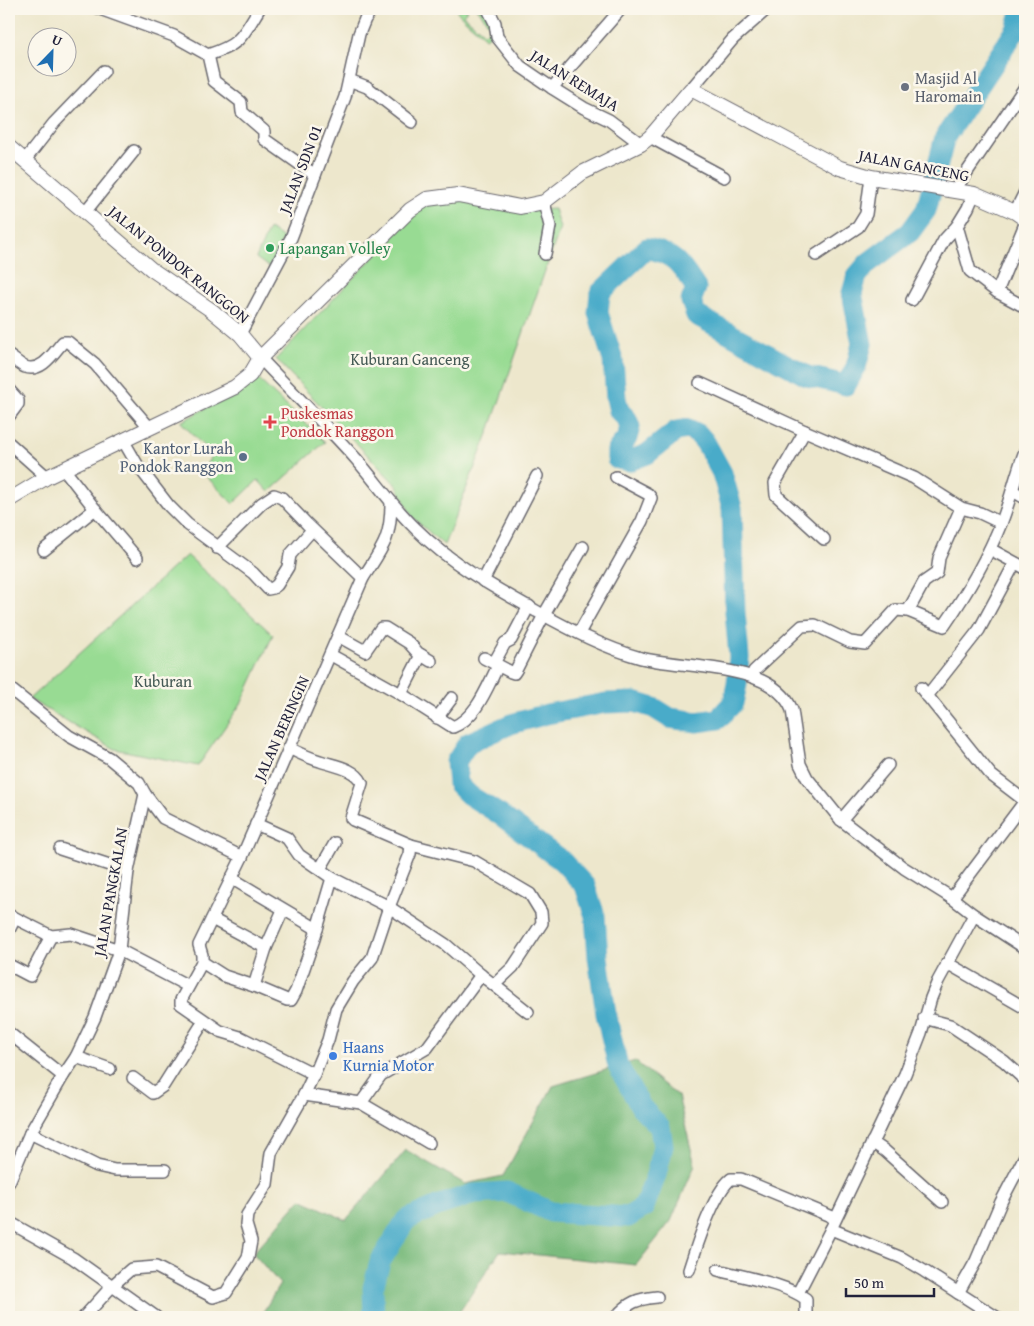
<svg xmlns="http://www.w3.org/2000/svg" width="1034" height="1326" font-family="'Gentium Book Plus',serif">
<rect width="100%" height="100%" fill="#fbf7ec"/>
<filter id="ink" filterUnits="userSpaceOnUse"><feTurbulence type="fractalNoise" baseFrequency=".02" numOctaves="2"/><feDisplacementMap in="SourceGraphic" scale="10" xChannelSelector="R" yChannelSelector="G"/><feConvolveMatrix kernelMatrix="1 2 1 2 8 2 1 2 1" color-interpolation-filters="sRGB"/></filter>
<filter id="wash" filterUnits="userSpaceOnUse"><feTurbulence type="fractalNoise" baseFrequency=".0096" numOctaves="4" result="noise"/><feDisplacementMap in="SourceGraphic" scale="20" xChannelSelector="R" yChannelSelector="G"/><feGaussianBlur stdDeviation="1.12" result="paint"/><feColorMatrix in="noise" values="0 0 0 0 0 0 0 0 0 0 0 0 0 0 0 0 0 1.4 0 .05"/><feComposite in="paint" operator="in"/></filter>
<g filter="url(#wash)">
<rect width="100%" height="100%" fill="#ede7cc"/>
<!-- green -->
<g fill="#98db93" stroke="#5d7e67">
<path d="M458,9H468L463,15L485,34L490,26L481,13L476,9H484L494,24L490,35L485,38C476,28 464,21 456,10Z"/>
<path d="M470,199L518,211L554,209L560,228L489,431L444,545L412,517L397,486L276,359L423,205Z"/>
<path d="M269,229L284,238L270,268L256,258Z"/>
<path d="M258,379L325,442L269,492L258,480L233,504L202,472L212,455L181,422Z"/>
<path d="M187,555L273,635L242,702L198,766L115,749L29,699Z"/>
</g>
<!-- forest -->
<path fill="#7abb7d" stroke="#4e6e5c" d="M635,1061L678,1096L695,1165L671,1221L636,1265L500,1251L456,1317H260L280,1284L253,1253L301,1199L346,1220L406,1150L465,1184L503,1176L553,1086Z"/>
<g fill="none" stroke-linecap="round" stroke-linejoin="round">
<!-- river -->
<path stroke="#4aabc9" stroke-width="21" d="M374,1317L373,1288L380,1262L406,1220L437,1206L473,1194L507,1192L551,1212L628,1217L644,1207L656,1175L663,1146L660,1127L641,1107L618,1066L606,1014L598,957L595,916L585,886L562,861L499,814L469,795L458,784L456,762L468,743L511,724L547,714L606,703L634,702L654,708L670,718L697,722L718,719L733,703L737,684L739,657L735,612L732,508L722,473L705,442L698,434L688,429L676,431L647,454L629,461L617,459V450L627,438L630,427L627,419L619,411L616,398L613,360L598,313L600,293L647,248C676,255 680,264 696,288L691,301L696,315L807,376L846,385L856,367L862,344L852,293L857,276L868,263L910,232L926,210L945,137L1016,30L1022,9"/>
</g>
</g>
<g filter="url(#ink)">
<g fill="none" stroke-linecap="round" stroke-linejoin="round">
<defs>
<g id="minor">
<path d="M100,9L174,36L208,55C241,44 242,37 259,9"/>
<path d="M488,9L495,23L497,37L520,66L552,88L584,108L609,120L641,144"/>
<path d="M208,55L214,81L241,102L242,112L264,131V139L315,175"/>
<path d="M349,80L367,87L412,122"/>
<path d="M552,88L621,9"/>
<path d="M691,89L733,39L767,9"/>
<path d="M650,137L724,177"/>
<path d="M25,160L54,123L104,71"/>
<path d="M954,191L1025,87"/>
<path d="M974,194L968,208L957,226L970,271L997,292L1025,307"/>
<path d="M544,202L550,226L545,254"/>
<path d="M85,212L134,151"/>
<path d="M1015,212L1025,192"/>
<path d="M816,255L858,227L866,214L871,177"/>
<path d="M997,292L1025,224"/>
<path d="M912,300L944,240L957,226"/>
<path d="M240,334L291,238L345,97L359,34L365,19L372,9"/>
<path d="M9,356C14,359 20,365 25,367C42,373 54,352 63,342H68L95,364L149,427"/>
<path d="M260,358C292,392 326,425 357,460C377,483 394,508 416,529C451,564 495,588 538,612C571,630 605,648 641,658C685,669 773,662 792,710L800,764L807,778L841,820L904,868L952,898L974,915L938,981L931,998L921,1033L905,1074L831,1229L798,1293"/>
<path d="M700,383L805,431L914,478L961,508L980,513L1001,523"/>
<path d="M9,390L18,400V404L9,416"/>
<path d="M805,431L775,483L776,495L824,539"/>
<path d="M123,440L138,466L169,506L187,524L253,573L268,589L273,588L277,585L288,567L290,555L312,530"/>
<path d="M9,443L47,477"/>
<path d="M64,469L95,509L137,558"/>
<path d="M1013,491L1025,498"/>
<path d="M217,548L262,503L274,495L282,498L307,524L363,578"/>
<path d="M990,549L1025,568"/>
<path d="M44,550L95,509"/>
<path d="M483,581L537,476"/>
<path d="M908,611L924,582L937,573L939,558L961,508"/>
<path d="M579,633L642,521L651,498L648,494L616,477"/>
<path d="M338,636L365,651L381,628H385L409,643L418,653L431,661"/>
<path d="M331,655L401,694L453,727C477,717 487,687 498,666"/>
<path d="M484,658L511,672L514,673L516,670L544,615L583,547"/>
<path d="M494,663L505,643L511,640L529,606"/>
<path d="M752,676L754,671L802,626L815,625L850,642L865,644L896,610L908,611L944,626C967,593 987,559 1002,521C1011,498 1016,474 1025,451"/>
<path d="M9,688L69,736L109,758L139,783L145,794L163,818L242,857L363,578C382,548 391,540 391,503"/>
<path d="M921,688L991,775L1025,801"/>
<path d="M401,694L421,655"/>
<path d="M927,696L979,630L1015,563"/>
<path d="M437,718L452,698"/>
<path d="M841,820L888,765"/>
<path d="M256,824L287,838L299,855L332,878L389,907L445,944L481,975L494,985L513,967L542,923L541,912L530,894L474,861L411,845L353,820L351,818L362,783C355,768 334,766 320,761C309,758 299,753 289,748"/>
<path d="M60,849L128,871"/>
<path d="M242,857L199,945L202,955V962L181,1000V1004L220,1031L240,1037L314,1074"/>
<path d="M320,869L335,843"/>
<path d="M231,878L317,929"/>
<path d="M952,898L1025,801"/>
<path d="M9,915L51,936L71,934L119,950L188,986"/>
<path d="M974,915L1025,948"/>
<path d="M212,919L266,948"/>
<path d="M9,930L15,918"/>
<path d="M202,962L224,976L254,986L287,1000H291L296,991L314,939L332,878"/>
<path d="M947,963L1025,1008"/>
<path d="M9,965L30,976L51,936"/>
<path d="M494,985L528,1012"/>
<path d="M254,986L266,948L283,910"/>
<path d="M924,1018L950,1025L1004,1061L1025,1080"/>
<path d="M9,1033L63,1076"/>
<path d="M76,1057L110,1069"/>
<path d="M133,1078L153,1093L163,1086L204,1021"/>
<path d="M304,1095L361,1103L429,1143"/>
<path d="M361,1103L381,1075L427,1048L481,975"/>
<path d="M30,1133L97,1166L115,1170H165"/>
<path d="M872,1142L885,1151L942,1202"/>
<path d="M9,1182L30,1133L63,1076L76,1057L95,1017L116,959L119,950L128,871L145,794"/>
<path d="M9,1222L73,1258L156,1317"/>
<path d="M831,1229L902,1258L924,1271L996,1317"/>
<path d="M689,1270C696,1248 713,1193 731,1179H741L835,1218"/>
<path d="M718,1270C743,1277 786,1284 806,1299V1317"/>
<path d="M958,1293L976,1261L1001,1202L1025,1156"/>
<path d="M84,1317L113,1285L131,1269L156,1267L213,1297L226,1293L248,1258L251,1241L246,1224L247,1215L267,1184L271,1153L304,1095L314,1074L328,1040L336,1009L353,981L372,958L389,907L410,854L411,845"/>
<path d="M616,1317C629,1302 637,1299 657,1297"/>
</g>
<g id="tertiary">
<path d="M9,147L151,269L211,310L240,334L260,358"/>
<path d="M9,500L47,477L235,387L250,375L260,358L410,210L427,199L458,195L520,207L544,202L582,173L641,144L650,137L691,89L840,168L871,177L974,194L1015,212L1025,219"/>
</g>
</defs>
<!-- minor casing -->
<use href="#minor" stroke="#69676e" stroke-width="14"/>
<!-- tertiary casing -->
<use href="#tertiary" stroke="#69676e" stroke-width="16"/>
<!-- minor -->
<use href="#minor" stroke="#fff" stroke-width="11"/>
<!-- tertiary -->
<use href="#tertiary" stroke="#fff" stroke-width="14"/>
</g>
</g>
<!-- markers -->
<circle fill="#6b7280" stroke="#fbf7ec" stroke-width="2" cx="905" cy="87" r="5"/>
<circle fill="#2e9e5b" stroke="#fbf7ec" stroke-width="2" cx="270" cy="248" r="5"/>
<path fill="#e0444e" stroke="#fbf7ec" stroke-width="2" d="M267.5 414.5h5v5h5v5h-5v5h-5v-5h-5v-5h5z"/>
<circle fill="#5c6f8a" stroke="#fbf7ec" stroke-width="2" cx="243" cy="457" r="5"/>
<circle fill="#3f7fe0" stroke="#fbf7ec" stroke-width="2" cx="333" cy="1056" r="5"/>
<g text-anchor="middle" stroke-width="5" stroke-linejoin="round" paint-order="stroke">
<!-- worship labels -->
<g font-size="16" fill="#5b616d" stroke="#fbf7ec" text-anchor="start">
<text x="915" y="84">Masjid Al<tspan x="915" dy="18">Haromain</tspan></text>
</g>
<!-- street labels -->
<g font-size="16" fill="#22223b" stroke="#fbf7ec">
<text transform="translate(575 80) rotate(32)" y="6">JALAN REMAJA</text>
<text transform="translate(914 165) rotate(11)" y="6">JALAN GANCENG</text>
<text transform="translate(300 169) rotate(-69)" y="6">JALAN SDN 01</text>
<text transform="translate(179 264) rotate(39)" y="6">JALAN PONDOK RANGGON</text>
<text transform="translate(281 728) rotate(-66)" y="6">JALAN BERINGIN</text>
<text transform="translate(110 892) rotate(-80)" y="6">JALAN PANGKALAN</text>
</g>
<!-- leisure labels -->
<g font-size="16" fill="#27864d" stroke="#fbf7ec" text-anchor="start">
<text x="280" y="254">Lapangan Volley</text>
</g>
<!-- park labels -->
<g font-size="16" fill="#455a55" stroke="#fbf7ec">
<text x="410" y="365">Kuburan Ganceng</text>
<text x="163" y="687">Kuburan</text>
</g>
<!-- health labels -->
<g font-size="16" fill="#be3a42" stroke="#fbf7ec" text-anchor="start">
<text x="281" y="419">Puskesmas<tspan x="281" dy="18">Pondok Ranggon</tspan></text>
</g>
<!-- service labels -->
<g font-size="16" fill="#4e5e75" stroke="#fbf7ec" text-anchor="end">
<text x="233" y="454">Kantor Lurah<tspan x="233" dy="18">Pondok Ranggon</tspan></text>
</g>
<!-- shop labels -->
<g font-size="16" fill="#366cbe" stroke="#fbf7ec" text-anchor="start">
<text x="343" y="1053">Haans<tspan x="343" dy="18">Kurnia Motor</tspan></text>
</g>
</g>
<!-- margin -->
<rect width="1034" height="1326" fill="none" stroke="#fbf7ec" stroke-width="30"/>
<!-- north arrow -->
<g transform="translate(52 52) rotate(23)"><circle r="24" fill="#fbf7ec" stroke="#a4a2a5"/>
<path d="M0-4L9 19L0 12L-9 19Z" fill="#1f6fb2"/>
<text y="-8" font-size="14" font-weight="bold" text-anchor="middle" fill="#22223b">U</text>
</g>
<!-- scale -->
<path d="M846 1288v8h88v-8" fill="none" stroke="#22223b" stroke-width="2.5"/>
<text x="854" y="1288" font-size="15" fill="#22223b" stroke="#fbf7ec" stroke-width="4" paint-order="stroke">50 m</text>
</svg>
